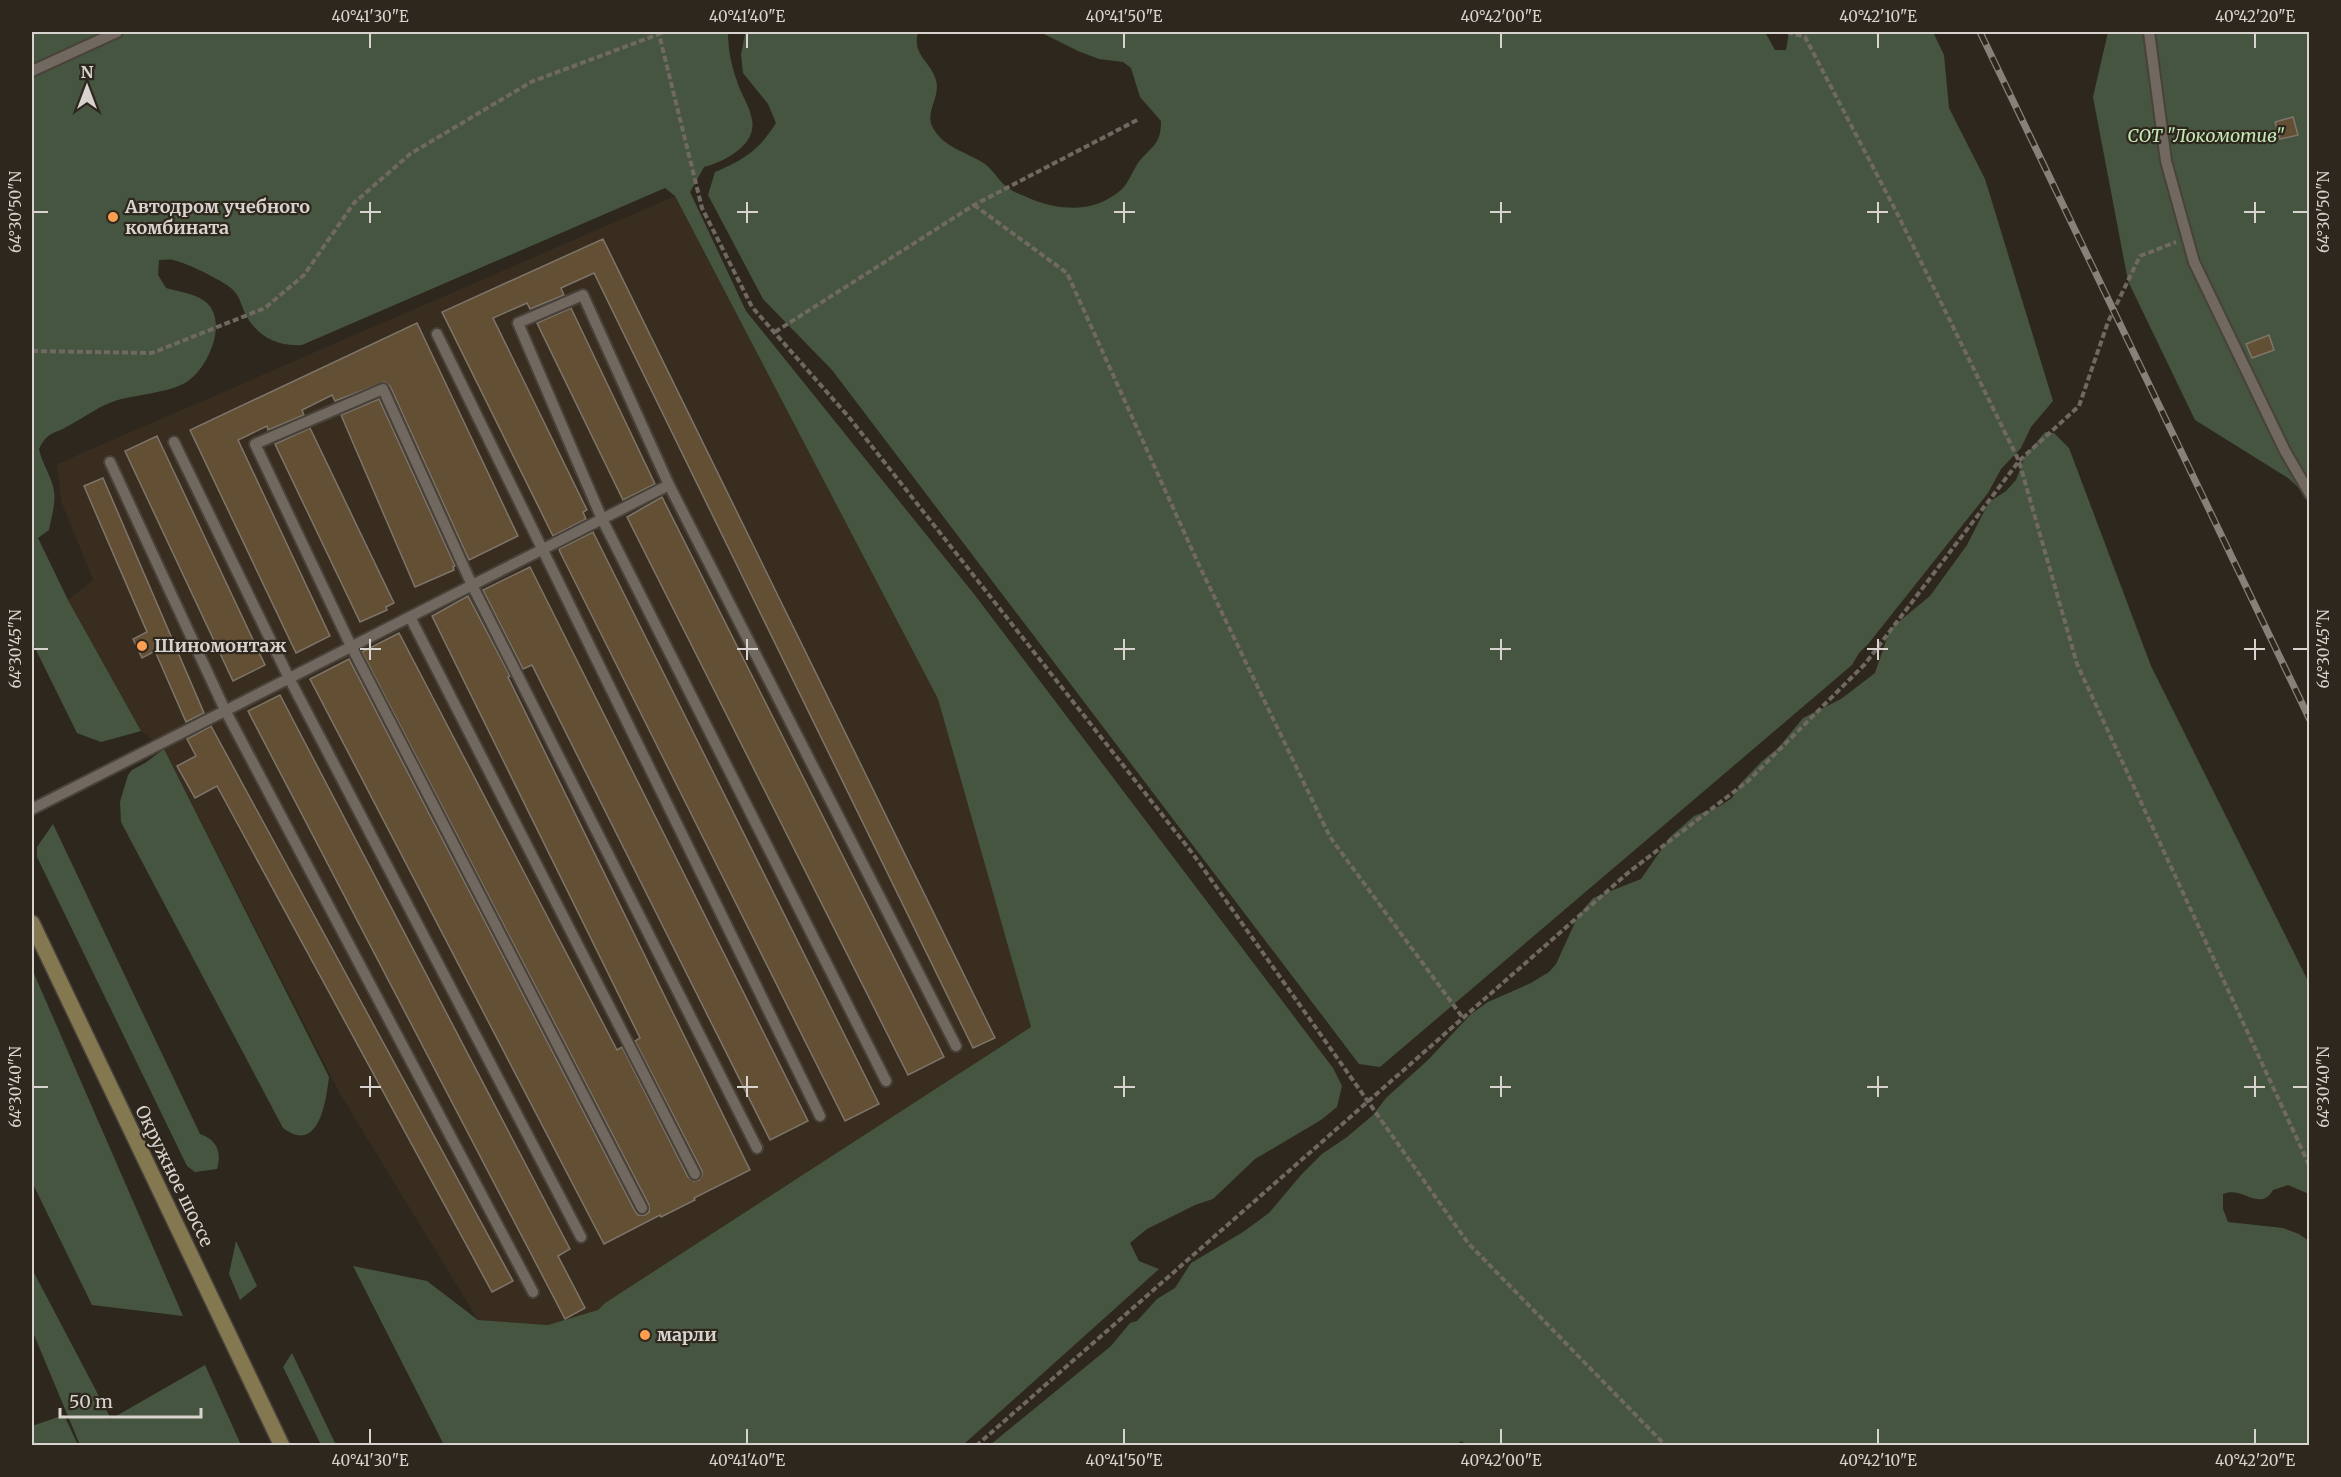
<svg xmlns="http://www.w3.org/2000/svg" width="2341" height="1477" font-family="Merriweather,serif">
<rect width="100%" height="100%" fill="#2e271e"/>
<!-- industrial -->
<path fill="#382d1e" d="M675,196L938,699L1031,1027L605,1303L598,1310L548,1325L478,1320L340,1094L164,749L141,731L68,600L93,580L61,501L57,464Z"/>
<!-- green -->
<g fill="#46553f">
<path d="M32,32H728C728,49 731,65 737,81C741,95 750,106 752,120C757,145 724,162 704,167L690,192L746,311L974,594L1333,1068L1342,1086L1337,1107L1321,1120L1255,1159L1213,1199L1195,1205L1147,1229L1130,1243L1139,1261L1159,1269L963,1445H444L353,1266L427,1281L478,1320L548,1325L598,1310L605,1303L1031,1027L938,699L675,196L665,188L302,345C277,347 256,336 245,313C241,305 240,296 232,289C222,280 187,263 173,260C169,259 164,260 159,260L158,275L166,288C180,292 198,294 208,304C228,326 206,371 185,383C170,392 136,395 118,400C100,405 85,417 70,425C53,435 48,431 39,449C42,464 52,477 54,491C56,504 51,518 49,530L38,538L68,600L141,731L101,742L77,733L32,642Z"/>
<path d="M750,32H918C912,56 930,60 936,80C941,97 924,112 933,128C944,148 967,152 985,164C993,170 999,181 1007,187C1014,193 1023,195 1031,199C1062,211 1094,213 1121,190C1129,182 1132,172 1138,163C1151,146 1161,146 1161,121L1140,97L1131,68L1123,62L1099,59L1078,51L1040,32H1765L1775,50H1786L1789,32H1933L1944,55L1949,108L1985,179L2053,401L2031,427L2021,448L2001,469L1988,493L1869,643L1859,653L1852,665L1380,1067L1359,1064L832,370L763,299L708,195L715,172C745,159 759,150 776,123L768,104L743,73L741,54L745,34Z"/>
<path d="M2108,32H2309V497L2288,478L2195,420L2128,281L2093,97Z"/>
<path d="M2045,432L2054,433L2069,448L2151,666L2309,983V1194L2288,1185L2273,1190C2260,1213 2242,1185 2223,1194V1209L2228,1222L2283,1228L2299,1234L2309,1241V1445L1466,1446L1462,1441L1452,1446L990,1445L1111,1346L1130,1323L1137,1321L1157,1299L1175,1288L1191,1263L1243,1232L1269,1213L1301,1175L1322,1154L1347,1137L1373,1115L1386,1098L1428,1060L1471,1014L1488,1002L1531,983L1549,972L1556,964L1578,916L1593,898L1641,879L1670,837L1694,816L1720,806L1732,798L1741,783L1762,761L1779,747L1803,718L1841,699L1875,673L1890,629L1930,596L1967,545L1989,502L2006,491L2016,480L2025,456Z"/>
<path d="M164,749L329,1077C326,1101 319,1155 283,1128L121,822L120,802L128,775L132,770L145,763Z"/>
<path d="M53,824L200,1134C217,1140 222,1152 217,1169L195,1172L187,1166L37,857V847Z"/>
<path d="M32,969L183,1316L92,1305L32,1182Z"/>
<path d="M236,1241L257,1286L240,1300L229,1274Z"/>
<path d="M32,1269L111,1419L205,1365L241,1445H80L32,1330Z"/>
<path d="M292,1353L336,1445H321L283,1367Z"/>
<path d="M64,1415L78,1445H32V1426Z"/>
</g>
<!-- building -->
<g fill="#634f33" stroke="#7d756b" stroke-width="1.5">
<path d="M2293,117L2298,135L2280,139L2275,122Z"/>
<path d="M603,239L995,1038L973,1048L594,273L561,288L564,295L530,309L527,303L493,318L587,510L583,512L586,519L553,536L442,312Z"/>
<path d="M571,308L655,484L623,500L537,323Z"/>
<path d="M417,323L518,536L469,560L390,386L384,382L335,401L332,395L302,410L304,415L268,430L267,426L238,440L330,636L296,653L190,430Z"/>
<path d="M2269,335L2274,350L2252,358L2246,344Z"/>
<path d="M379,399L455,566L453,567L454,570L415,587L341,415Z"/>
<path d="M310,428L394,603L386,607L387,610L360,622L275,444Z"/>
<path d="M157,436L265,665L233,681L125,451Z"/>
<path d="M103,478L204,713L186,722L155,651L142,658L133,639L147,632L84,486Z"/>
<path d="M662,497L944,1057L908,1075L627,517Z"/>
<path d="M593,532L879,1104L845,1121L560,552L559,549Z"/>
<path d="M530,567L808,1121L770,1140L532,665L523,669L483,590Z"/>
<path d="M468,596L510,676L508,677L750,1170L694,1198L695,1200L661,1217L660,1215L604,1244L310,679L349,659L635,1211L638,1215H645L649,1212V1205L362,652L399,633L617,1050L622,1047L688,1177L694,1181L699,1180L702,1175V1171L635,1041L640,1038L432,616Z"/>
<path d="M280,695L570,1249L558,1256L585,1308L565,1319L248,711Z"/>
<path d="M211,726L513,1281L492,1292L217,786L195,798L177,766L196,756L187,739Z"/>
</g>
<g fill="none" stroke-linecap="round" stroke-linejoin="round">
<defs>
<g id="service">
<path d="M2149,32L2166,161L2194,262L2285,451L2310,494"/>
<path d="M32,71L117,32"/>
<path d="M437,334L820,1116"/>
<path d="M174,442L289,678L581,1237"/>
<path d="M110,462L225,710L533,1292"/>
<path d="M410,617L695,1174"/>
<path d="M32,809L669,485"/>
<path d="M886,1081L602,519L518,323L583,295L669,485L956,1046"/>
<path d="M642,1208L351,646L255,444L383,389L472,585L757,1148"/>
</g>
<path id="secondary" d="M32,923L282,1446"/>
</defs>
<!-- service casing -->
<use href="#service" stroke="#48423b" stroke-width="14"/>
<!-- secondary casing -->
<use href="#secondary" stroke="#48423b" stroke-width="18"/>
<!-- path -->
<g stroke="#706962" stroke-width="4" stroke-dasharray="6 3" stroke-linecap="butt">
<path d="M663,32L659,34L702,208L752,307L848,416L1193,854L1468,1243L1666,1446"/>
<path d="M1787,32L1805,37L1898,215L2019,461L2077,664L2310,1167"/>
<path d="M974,205L1067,273L1198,563L1330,837L1463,1018"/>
<path d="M775,332L974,205L1139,119"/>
<path d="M32,351L152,353L265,308L304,275L354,203L410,154L531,82L659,34"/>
<path d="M976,1446L1629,872L1748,781L1865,664L2019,461L2079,406L2108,322L2140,256L2176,242"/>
</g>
<!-- service -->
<use href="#service" stroke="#71695f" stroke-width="10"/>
<!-- secondary -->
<use href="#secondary" stroke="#83784f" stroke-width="15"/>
<defs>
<path id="rail" d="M1980,32L2310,720"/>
</defs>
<!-- rail casing -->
<use href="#rail" stroke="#87817a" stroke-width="7"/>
<!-- rail -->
<use href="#rail" stroke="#2e271e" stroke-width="4.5" stroke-dasharray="14" stroke-linecap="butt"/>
</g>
<!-- ticks -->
<path fill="none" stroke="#d8d3ce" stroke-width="2" d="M370,33V48M747,33V48M1124,33V48M1501,33V48M1878,33V48M2255,33V48M370,202V223M747,202V223M1124,202V223M1501,202V223M1878,202V223M2255,202V223M33,212H48M360,212H381M737,212H758M1114,212H1135M1490,212H1511M1867,212H1888M2244,212H2265M2293,212H2308M370,639V660M747,639V660M1124,639V660M1501,639V660M1878,639V660M2255,639V660M33,649H48M360,649H381M737,649H758M1114,649H1135M1490,649H1511M1867,649H1888M2244,649H2265M2293,649H2308M370,1076V1097M747,1076V1097M1124,1076V1097M1501,1076V1097M1878,1076V1097M2255,1076V1097M33,1087H48M360,1087H381M737,1087H758M1114,1087H1135M1490,1087H1511M1867,1087H1888M2244,1087H2265M2293,1087H2308M370,1429V1444M747,1429V1444M1124,1429V1444M1501,1429V1444M1878,1429V1444M2255,1429V1444"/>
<!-- markers -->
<g fill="#fb9e50" stroke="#2e271e" stroke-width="2">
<circle cx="113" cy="217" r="6"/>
<circle cx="142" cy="646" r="6"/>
<circle cx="645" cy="1335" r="6"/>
</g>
<g text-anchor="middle" stroke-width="4.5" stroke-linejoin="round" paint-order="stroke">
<!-- park labels -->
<g font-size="18" font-style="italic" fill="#c3e9b5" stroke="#2e271e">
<text x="2206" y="142">СОТ "Локомотив"</text>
</g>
<!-- poi labels -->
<g font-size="18" font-weight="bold" fill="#d8d3ce" stroke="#2e271e" text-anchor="start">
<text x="125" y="213">Автодром учебного<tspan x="125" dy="21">комбината</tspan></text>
<text x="154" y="652">Шиномонтаж</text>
<text x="657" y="1341">марли</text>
</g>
<!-- street labels -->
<g font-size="18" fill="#d8d3ce" stroke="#2e271e">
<text transform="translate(174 1176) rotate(64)" y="6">Окружное шоссе</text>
</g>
</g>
<!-- border -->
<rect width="2341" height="1477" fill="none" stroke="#2e271e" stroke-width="66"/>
<!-- north arrow -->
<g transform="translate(87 87)" stroke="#2e271e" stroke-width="4.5" paint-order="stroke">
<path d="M0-4.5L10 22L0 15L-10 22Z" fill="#d8d3ce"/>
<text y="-9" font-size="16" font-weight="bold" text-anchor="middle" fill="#d8d3ce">N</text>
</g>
<!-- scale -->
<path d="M60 1408v9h141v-9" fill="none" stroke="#d8d3ce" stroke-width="3"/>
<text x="69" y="1408" font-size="18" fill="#d8d3ce" stroke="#2e271e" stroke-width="4.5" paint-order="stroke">50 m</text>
<rect x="33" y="33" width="2275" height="1411" fill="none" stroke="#d8d3ce" stroke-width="2"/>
<g font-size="15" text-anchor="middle" fill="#d8d3ce">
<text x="370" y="22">40°41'30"E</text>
<text x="747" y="22">40°41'40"E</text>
<text x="1124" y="22">40°41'50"E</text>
<text x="1501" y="22">40°42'00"E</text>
<text x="1878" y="22">40°42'10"E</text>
<text x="2255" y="22">40°42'20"E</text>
<text transform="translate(16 212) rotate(-90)" y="5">64°30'50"N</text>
<text transform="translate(2324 212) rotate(-90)" y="5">64°30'50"N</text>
<text transform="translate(16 649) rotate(-90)" y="5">64°30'45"N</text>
<text transform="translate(2324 649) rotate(-90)" y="5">64°30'45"N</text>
<text transform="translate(16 1087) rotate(-90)" y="5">64°30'40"N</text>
<text transform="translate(2324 1087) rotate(-90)" y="5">64°30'40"N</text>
<text x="370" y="1466">40°41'30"E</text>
<text x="747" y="1466">40°41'40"E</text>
<text x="1124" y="1466">40°41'50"E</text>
<text x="1501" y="1466">40°42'00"E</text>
<text x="1878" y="1466">40°42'10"E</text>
<text x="2255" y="1466">40°42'20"E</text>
</g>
</svg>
